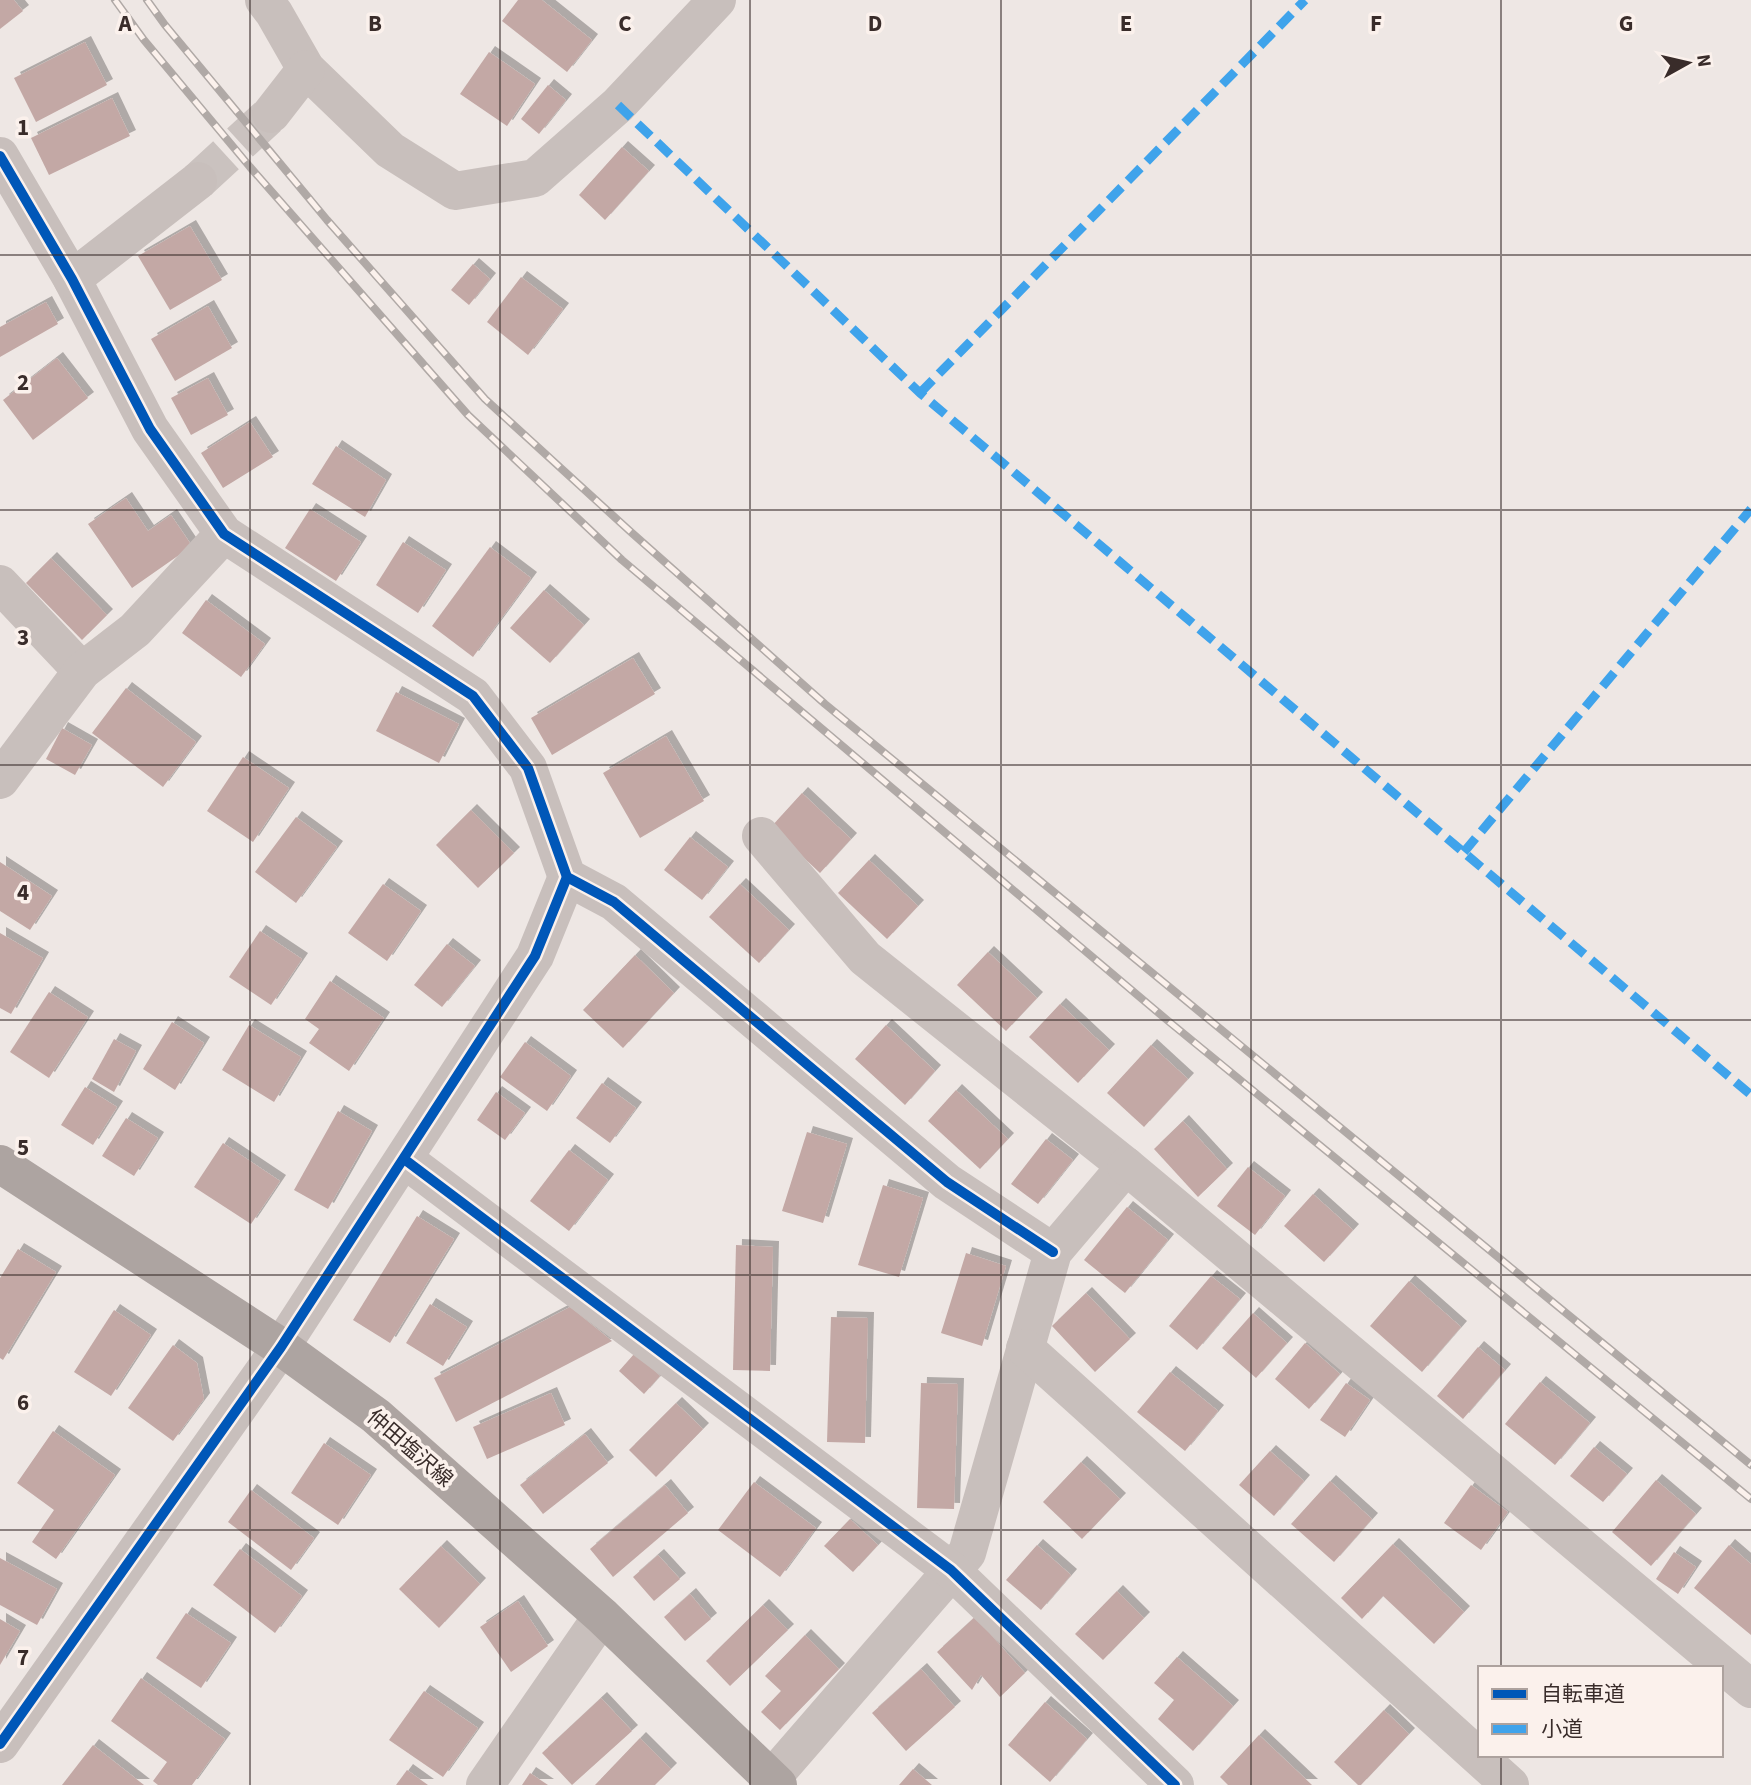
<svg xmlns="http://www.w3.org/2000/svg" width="1751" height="1785" font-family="'Source Sans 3','Noto Sans JP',sans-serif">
<defs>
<filter id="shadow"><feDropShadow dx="6" dy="-6" stdDeviation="0" flood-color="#0004"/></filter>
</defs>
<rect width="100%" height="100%" fill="#eee7e4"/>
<!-- building -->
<g fill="#c3a8a5" filter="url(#shadow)">
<path d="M0,0H14L23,11L0,29Z"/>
<path d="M518,0H542L592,40L567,72L502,21Z"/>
<path d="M85,42L107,85L36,122L14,78Z"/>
<path d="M489,52L535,84L507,126L460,94Z"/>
<path d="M548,85L566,100L539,134L521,119Z"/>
<path d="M112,98L130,136L49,175L31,138Z"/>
<path d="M622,147L649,171L605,220L579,195Z"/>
<path d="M190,226L222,280L170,310L138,256Z"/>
<path d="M473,264L490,279L469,305L451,290Z"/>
<path d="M521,277L563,309L528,355L487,322Z"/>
<path d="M46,302L58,324L0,357V327Z"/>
<path d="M208,306L232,348L175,381L151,339Z"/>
<path d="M57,358L88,398L33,440L3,400Z"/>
<path d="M208,378L228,415L191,435L171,398Z"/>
<path d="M250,422L273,457L223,488L201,453Z"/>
<path d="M336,446L386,480L365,517L312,484Z"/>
<path d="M126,498L148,531L171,515L192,546L132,588L88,524Z"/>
<path d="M310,509L361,542L336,581L285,548Z"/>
<path d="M403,542L446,570L418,613L376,585Z"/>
<path d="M490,547L531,578L473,657L432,626Z"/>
<path d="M51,558L107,615L82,640L26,583Z"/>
<path d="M544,590L584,625L550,663L510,628Z"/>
<path d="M206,600L265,644L241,677L182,633Z"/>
<path d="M633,658L655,694L552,755L531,718Z"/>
<path d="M126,688L196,742L163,787L92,733Z"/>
<path d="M396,692L459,724L439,763L376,731Z"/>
<path d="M62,728L92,745L75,775L46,759Z"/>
<path d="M666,736L704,801L640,838L603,773Z"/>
<path d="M243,757L289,788L253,842L207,811Z"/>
<path d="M802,793L851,839L820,873L771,827Z"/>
<path d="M471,810L514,853L478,888L436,845Z"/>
<path d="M296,817L337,847L296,903L255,872Z"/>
<path d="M690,837L728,867L702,900L664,870Z"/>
<path d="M869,860L918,906L887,939L838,893Z"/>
<path d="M0,862L52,896L30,930L0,911Z"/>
<path d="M383,884L421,911L387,961L348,933Z"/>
<path d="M740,884L789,930L759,963L709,917Z"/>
<path d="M260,931L302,959L271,1005L229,977Z"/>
<path d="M0,933L43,958L11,1014L0,1008Z"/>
<path d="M447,944L475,966L442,1007L414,985Z"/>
<path d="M988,952L1037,998L1006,1031L957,985Z"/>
<path d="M635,955L674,993L623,1048L583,1010Z"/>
<path d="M330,981L384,1018L349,1071L309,1043L319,1029L305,1019Z"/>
<path d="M49,992L88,1017L49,1078L10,1052Z"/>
<path d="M1060,1004L1109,1050L1078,1083L1029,1037Z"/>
<path d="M172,1022L204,1043L175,1090L143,1069Z"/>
<path d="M249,1025L301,1057L274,1102L222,1070Z"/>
<path d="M886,1025L935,1071L905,1105L855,1059Z"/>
<path d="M114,1039L136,1051L114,1092L92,1079Z"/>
<path d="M525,1042L571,1076L547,1111L500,1077Z"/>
<path d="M1151,1045L1188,1079L1144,1127L1107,1093Z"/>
<path d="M602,1083L636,1108L610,1143L576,1118Z"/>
<path d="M85,1087L117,1107L93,1145L61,1125Z"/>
<path d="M956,1090L1008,1139L980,1169L928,1121Z"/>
<path d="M496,1092L525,1113L505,1140L477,1120Z"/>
<path d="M338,1111L372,1131L328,1209L294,1190Z"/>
<path d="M126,1118L158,1138L134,1176L102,1156Z"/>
<path d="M1183,1121L1227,1169L1198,1197L1154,1149Z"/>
<path d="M807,1132L847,1144L823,1223L782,1211Z"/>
<path d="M1046,1139L1073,1160L1038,1204L1011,1184Z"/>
<path d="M223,1143L280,1181L251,1224L194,1187Z"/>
<path d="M569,1150L608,1180L569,1231L530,1201Z"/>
<path d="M1248,1167L1285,1196L1255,1235L1217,1206Z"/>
<path d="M883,1185L923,1198L899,1277L858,1265Z"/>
<path d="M1313,1194L1353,1230L1324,1262L1284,1226Z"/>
<path d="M1127,1207L1168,1240L1125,1293L1084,1260Z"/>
<path d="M417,1216L454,1239L390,1343L353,1320Z"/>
<path d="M736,1245L773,1247L770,1371L733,1370Z"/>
<path d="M18,1249L56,1272L3,1360L0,1358V1278Z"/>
<path d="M966,1253L1006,1266L982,1346L941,1333Z"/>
<path d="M1211,1276L1240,1299L1197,1350L1169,1326Z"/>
<path d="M1409,1281L1461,1327L1422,1372L1370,1326Z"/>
<path d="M1086,1293L1130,1339L1095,1372L1052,1326Z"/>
<path d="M430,1304L467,1327L443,1366L406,1343Z"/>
<path d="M570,1307L612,1341L456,1422L434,1378Z"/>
<path d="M114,1310L151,1335L111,1396L74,1372Z"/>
<path d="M1253,1313L1287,1343L1256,1378L1222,1348Z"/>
<path d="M831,1317L868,1318L865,1443L827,1442Z"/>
<path d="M1305,1343L1340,1374L1309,1409L1275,1379Z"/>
<path d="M173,1345L197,1363L204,1399L173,1441L128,1408Z"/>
<path d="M1478,1347L1505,1370L1463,1419L1437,1396Z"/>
<path d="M635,1353L660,1376L644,1394L619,1371Z"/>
<path d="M1170,1372L1218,1411L1185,1451L1137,1412Z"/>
<path d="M1540,1382L1590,1423L1555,1465L1505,1424Z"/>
<path d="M921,1383L958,1384L954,1509L917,1508Z"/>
<path d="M1346,1383L1370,1400L1345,1437L1320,1420Z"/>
<path d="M551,1393L565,1425L487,1459L473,1427Z"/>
<path d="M676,1403L703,1429L656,1477L629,1450Z"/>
<path d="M53,1431L115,1475L56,1559L32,1542L54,1510L17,1483Z"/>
<path d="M585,1434L608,1463L543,1514L520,1485Z"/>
<path d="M324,1443L371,1475L338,1525L291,1493Z"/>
<path d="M1594,1447L1627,1474L1603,1502L1570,1476Z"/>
<path d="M1270,1451L1304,1481L1274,1516L1239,1485Z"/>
<path d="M1081,1462L1120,1499L1082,1539L1043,1502Z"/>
<path d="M1656,1480L1696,1514L1651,1566L1612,1532Z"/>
<path d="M1330,1481L1372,1519L1334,1562L1291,1524Z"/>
<path d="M754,1482L816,1528L780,1577L718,1530Z"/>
<path d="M665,1485L688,1513L613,1577L590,1549Z"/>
<path d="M1471,1485L1508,1512L1481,1550L1444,1523Z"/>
<path d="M251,1490L314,1538L291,1570L228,1522Z"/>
<path d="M850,1519L878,1545L853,1572L824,1546Z"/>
<path d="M1393,1544L1464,1612L1434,1644L1383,1596L1362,1619L1341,1598Z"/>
<path d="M1037,1545L1071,1575L1041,1610L1006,1580Z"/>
<path d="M1729,1545L1751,1564V1635L1694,1588Z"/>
<path d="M441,1546L480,1584L439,1628L399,1589Z"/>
<path d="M240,1549L302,1596L275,1633L213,1585Z"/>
<path d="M1674,1552L1696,1567L1678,1594L1656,1579Z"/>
<path d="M658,1555L680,1579L654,1601L633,1577Z"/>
<path d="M0,1558L57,1589L37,1625L0,1605Z"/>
<path d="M1117,1591L1144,1618L1103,1660L1075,1634Z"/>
<path d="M690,1594L711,1619L685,1641L664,1617Z"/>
<path d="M518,1601L548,1646L511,1672L480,1627Z"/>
<path d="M763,1605L788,1630L730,1686L706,1661Z"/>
<path d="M186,1613L231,1643L201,1688L156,1658Z"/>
<path d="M975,1617L1025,1673L1000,1697L981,1675L972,1690L937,1652Z"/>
<path d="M0,1619L20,1631L0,1665Z"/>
<path d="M805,1635L839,1669L780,1730L761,1712L781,1691L765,1676Z"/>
<path d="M1177,1657L1233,1706L1193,1751L1158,1719L1174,1700L1154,1683Z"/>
<path d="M921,1669L955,1707L906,1751L872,1713Z"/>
<path d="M141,1678L225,1739L192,1785H158L153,1781L167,1762L111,1721Z"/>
<path d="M424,1691L478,1728L443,1777L389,1740Z"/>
<path d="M601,1698L632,1731L572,1785L542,1753Z"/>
<path d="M1045,1702L1087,1739L1050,1782L1008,1745Z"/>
<path d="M1384,1710L1409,1734L1361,1785H1358L1334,1762Z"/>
<path d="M1259,1735L1312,1785H1228L1220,1777Z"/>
<path d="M640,1738L671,1769L655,1785H595Z"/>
<path d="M93,1745L144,1785H62Z"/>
<path d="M913,1769L932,1785H899Z"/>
<path d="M407,1770L428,1785H396Z"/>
<path d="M530,1773L548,1785H522Z"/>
</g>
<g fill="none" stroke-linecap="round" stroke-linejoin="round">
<!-- minor-tunnel -->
<path stroke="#cac2bf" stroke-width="38" stroke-dasharray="38 19" stroke-linecap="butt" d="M198,181L271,114"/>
<!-- minor -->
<g stroke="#c8bfbc" stroke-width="38">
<path d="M264,0L274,13L306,69L390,150L455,191L535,178L618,105L717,0"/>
<path d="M271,114L306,69"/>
<path d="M0,156L72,279L150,429L224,534L473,696L528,768L567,877L614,902L947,1182L1053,1252"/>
<path d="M72,279L198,181"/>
<path d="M0,584L82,671"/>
<path d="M0,780L82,671L135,630L224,534"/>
<path d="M761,836L865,958L1126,1166L1053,1252L967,1553L771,1779"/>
<path d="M404,1159L951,1570L1175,1785"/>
<path d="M1126,1166L1751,1689"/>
<path d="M1025,1348L1510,1785"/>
<path d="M0,1744L281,1347L535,956L567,877"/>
<path d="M485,1785L602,1616"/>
</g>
<!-- major -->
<path stroke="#ada4a1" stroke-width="38" d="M0,1164L281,1347L376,1416L602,1616L778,1785"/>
<defs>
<g id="rail">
<path d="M115,0L144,40L250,167L468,415L622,560L1167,1020L1751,1499"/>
<path d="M147,0L165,25L327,220L485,399L632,533L825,704L1751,1465"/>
</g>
</defs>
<!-- rail casing -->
<use href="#rail" stroke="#b0a9a6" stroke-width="8"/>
<!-- rail -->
<use href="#rail" stroke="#fbf1ec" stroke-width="5" stroke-dasharray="16" stroke-linecap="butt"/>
<!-- quiet -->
<g stroke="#3fa3eb" stroke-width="9" stroke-dasharray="18 9" stroke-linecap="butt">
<path d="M618,105L920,393L1751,1095"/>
<path d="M920,393L1305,0"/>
<path d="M1464,852L1751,509"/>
</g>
<defs>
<g id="cycleway">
<path d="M0,156L72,279L150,429L224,534L473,696L528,768L567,877L614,902L947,1182L1053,1252"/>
<path d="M404,1159L951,1570L1175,1785"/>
<path d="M0,1744L281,1347L535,956L567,877"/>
</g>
</defs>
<!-- cycleway casing -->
<use href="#cycleway" stroke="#fbf1ec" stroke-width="15"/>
<!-- cycleway -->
<use href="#cycleway" stroke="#0057b8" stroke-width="10"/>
</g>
<!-- grid -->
<path fill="none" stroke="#392c2a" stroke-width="2" stroke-opacity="0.55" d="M250,0V1785M500,0V1785M750,0V1785M1001,0V1785M1251,0V1785M1501,0V1668M0,255H1751M0,510H1751M0,765H1751M0,1020H1751M0,1275H1751M0,1530H1751M1501,1755V1785"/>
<g text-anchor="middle" stroke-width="7" stroke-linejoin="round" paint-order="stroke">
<!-- street labels -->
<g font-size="21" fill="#392c2a" stroke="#fbf1ec">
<text transform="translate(410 1448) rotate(41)" y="7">仲田塩沢線</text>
</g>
</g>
<g font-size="23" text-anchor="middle" font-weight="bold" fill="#392c2a" stroke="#fbf1ec" stroke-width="7" stroke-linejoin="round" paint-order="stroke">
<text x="125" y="31">A</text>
<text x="375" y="31">B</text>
<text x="625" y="31">C</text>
<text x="875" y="31">D</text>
<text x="1126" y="31">E</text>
<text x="1376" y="31">F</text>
<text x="1626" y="31">G</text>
<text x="23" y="135">1</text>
<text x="23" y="390">2</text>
<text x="23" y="645">3</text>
<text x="23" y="900">4</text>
<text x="23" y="1155">5</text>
<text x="23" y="1410">6</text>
<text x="23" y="1665">7</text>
</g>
<!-- legend -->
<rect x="1478" y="1666" width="245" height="91" fill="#fbf1ec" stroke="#ada29e" stroke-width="2"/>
<rect x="1492" y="1689" width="35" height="10" fill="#0057b8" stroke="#ada29e" stroke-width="2"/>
<text x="1541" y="1701" font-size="21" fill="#392c2a">自転車道</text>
<rect x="1492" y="1724" width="35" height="10" fill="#3fa3eb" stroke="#ada29e" stroke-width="2"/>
<text x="1541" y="1736" font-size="21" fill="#392c2a">小道</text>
<!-- north arrow -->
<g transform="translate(1688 63) rotate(82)" stroke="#fbf1ec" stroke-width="5" paint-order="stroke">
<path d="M0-5L12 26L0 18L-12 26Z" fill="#392c2a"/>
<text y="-10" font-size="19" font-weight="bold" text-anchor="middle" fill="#392c2a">N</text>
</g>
</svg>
